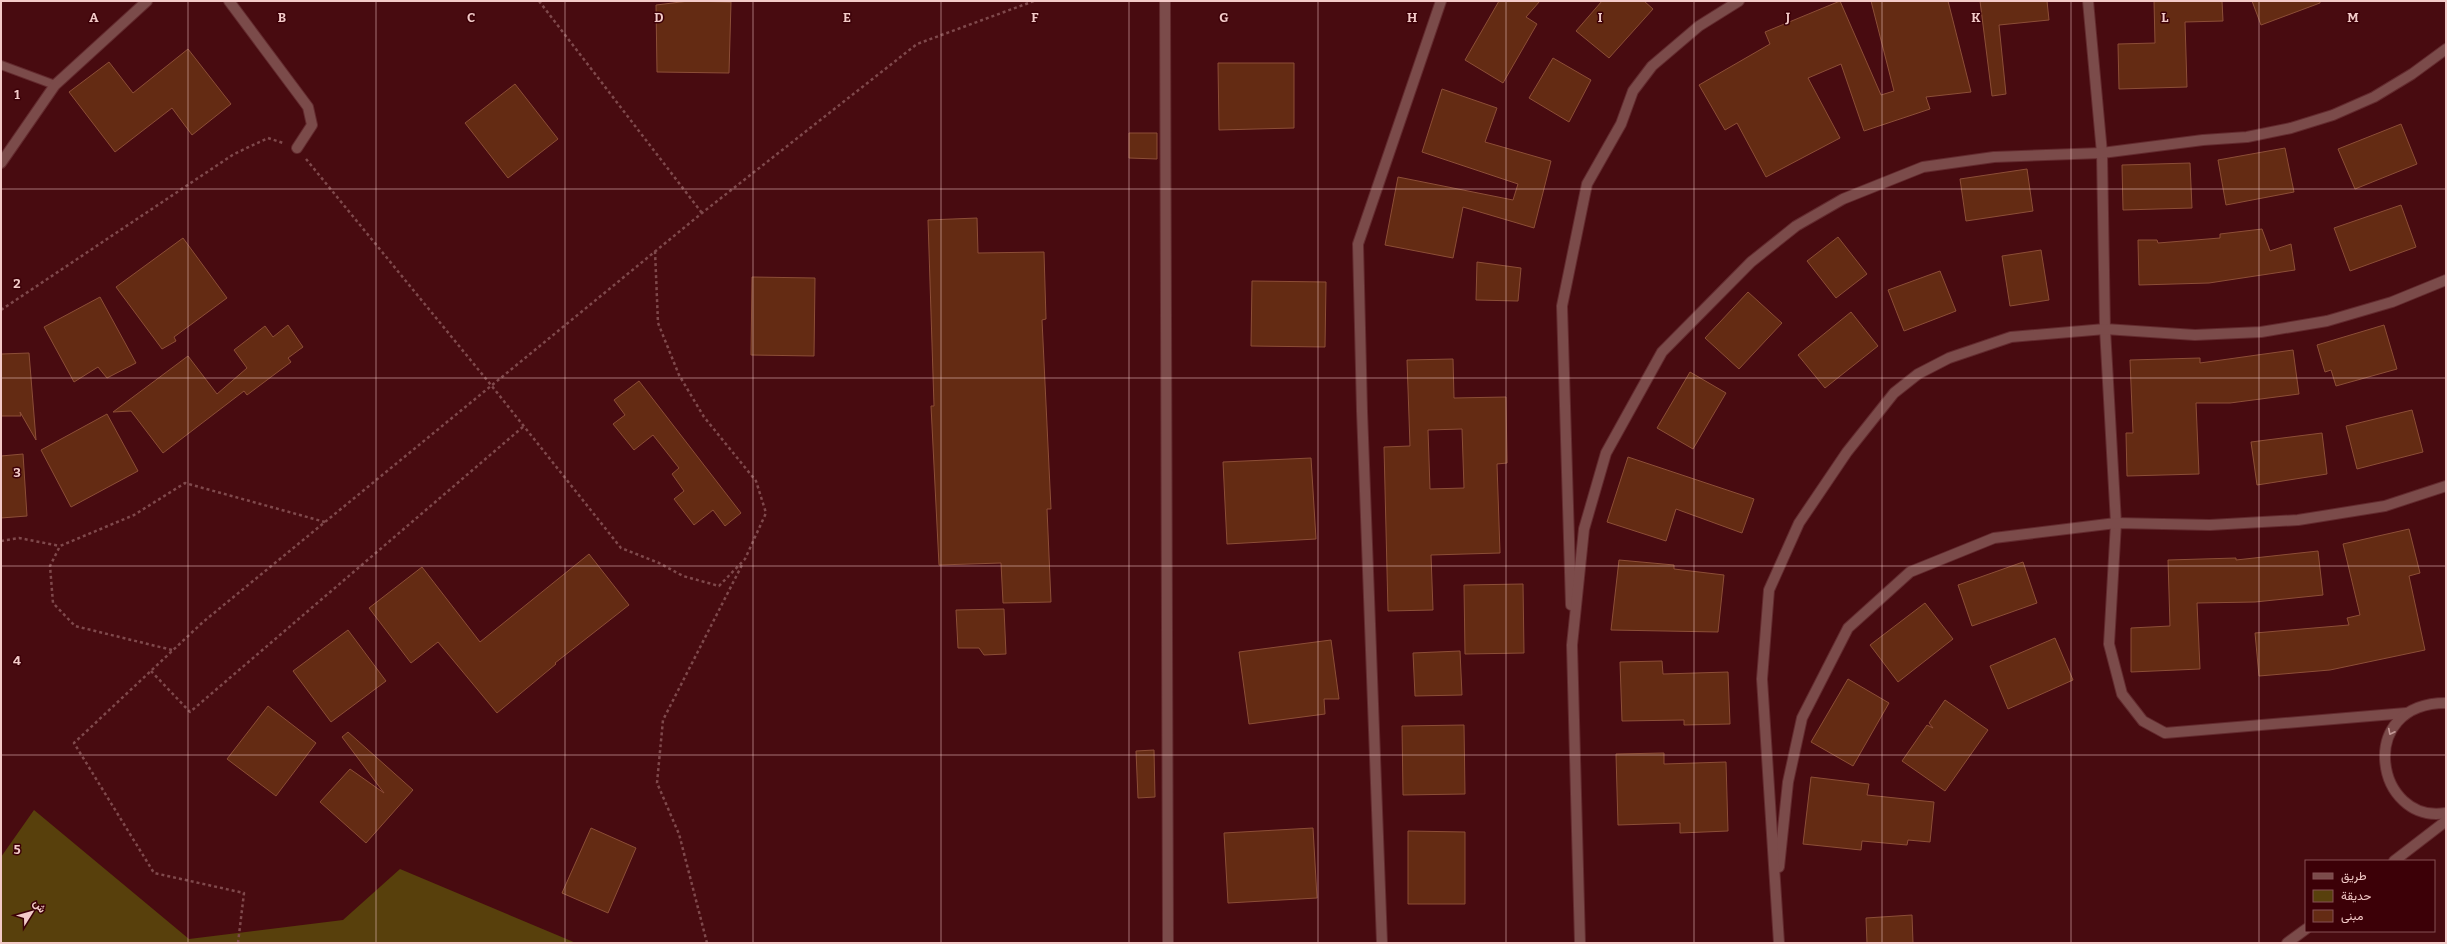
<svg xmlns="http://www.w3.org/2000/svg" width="2447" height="944" font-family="Bitter,Vazirmatn,serif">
<rect width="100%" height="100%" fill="#480b10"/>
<!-- green -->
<path fill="#58400c" d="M34,810L189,939L343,920L400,869L576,943H1V857Z"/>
<!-- building -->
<g fill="#642b13" stroke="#8c4e37" fill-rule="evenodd">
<path d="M689,1L731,2L729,73L657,72L656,5Z"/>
<path d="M1499,1H1540L1526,17L1537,24L1503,83L1465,60Z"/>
<path d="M1602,1H1644L1653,9L1609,58L1576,31Z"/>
<path d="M1840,1L1881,95L1894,91L1871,1H1948L1971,92L1926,97L1930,109L1864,131L1841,64L1808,78L1840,138L1766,177L1737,123L1725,130L1699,85L1770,44L1765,32Z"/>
<path d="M1980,1H2047L2049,20L1999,25L2006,94L1992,96Z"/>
<path d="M2154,1H2222L2223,21L2185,22L2187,87L2119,89L2118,44L2155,43Z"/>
<path d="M2252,1H2320V3L2261,25Z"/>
<path d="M188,49L231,104L192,135L172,108L115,152L69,92L109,62L133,93Z"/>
<path d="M1553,58L1591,80L1569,122L1529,98Z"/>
<path d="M1218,63H1294V128L1219,130Z"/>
<path d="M515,84L558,139L508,178L465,123Z"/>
<path d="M1442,89L1497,108L1485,142L1551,161L1534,228L1463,207L1453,258L1385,245L1398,177L1513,200L1518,184L1422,152Z"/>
<path d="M2401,124L2417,164L2355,189L2338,149Z"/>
<path d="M1129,133H1157V159L1129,158Z"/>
<path d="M2285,148L2294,192L2226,205L2218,160Z"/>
<path d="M2190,163L2192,208L2123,210L2122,165Z"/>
<path d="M2027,169L2033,211L1966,221L1960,179Z"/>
<path d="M2401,205L2416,247L2350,271L2334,228Z"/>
<path d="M977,218L978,253L1044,252L1046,319L1042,320L1051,509H1047L1051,602L1003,603L1001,563L939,565L931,406H934L928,220Z"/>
<path d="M2262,229L2270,251L2291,244L2295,270L2209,283L2139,285L2138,240H2157L2158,243L2220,238V234Z"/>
<path d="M1838,237L1867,274L1836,298L1807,261Z"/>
<path d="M183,238L227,298L174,337L176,341L162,349L116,287Z"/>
<path d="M2041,250L2049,300L2010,306L2002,256Z"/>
<path d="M1477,262L1521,268L1518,301L1476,300Z"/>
<path d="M1940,271L1956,311L1904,331L1888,290Z"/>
<path d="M752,277L815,278L814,356L751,355Z"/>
<path d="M1252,281L1326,282L1325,347L1251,346Z"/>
<path d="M1748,292L1782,323L1739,369L1705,338Z"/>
<path d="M100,297L136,363L107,378L98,367L74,382L44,327Z"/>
<path d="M1851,312L1878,346L1825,388L1798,355Z"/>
<path d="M288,325L303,347L288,358L291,362L247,395L244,391L163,453L131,411L113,412L188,356L217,394L247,368L234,350L265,326L273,337Z"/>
<path d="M2384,325L2397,369L2336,386L2331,370L2325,372L2317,345Z"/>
<path d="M2293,350L2299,394L2230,403H2196L2199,474L2127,476L2126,433H2133L2130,360L2200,358V363Z"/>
<path d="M29,353L36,440L20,412L21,416H1V354Z"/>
<path d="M1453,359L1454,398L1506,397L1507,463L1497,464L1500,553L1431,555L1433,610L1388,611L1384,447L1410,446L1407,360ZM1462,429L1464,488L1430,489L1428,430Z"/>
<path d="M1690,372L1726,393L1693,449L1657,428Z"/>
<path d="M639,381L741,513L725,526L713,510L694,525L674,499L684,491L672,474L679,468L653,435L634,450L613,424L625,415L614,400Z"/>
<path d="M2412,410L2423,452L2357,469L2346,426Z"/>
<path d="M107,414L138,471L71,507L41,450Z"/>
<path d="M2322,433L2327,474L2257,485L2251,442Z"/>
<path d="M23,454L27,516L1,518V456Z"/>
<path d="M1628,457L1754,499L1742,533L1676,509L1666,541L1607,522Z"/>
<path d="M1311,458L1316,539L1227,544L1223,462Z"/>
<path d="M2409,529L2420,573L2409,576L2425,650L2330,670L2259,676L2255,633L2349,625L2347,618L2360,615L2343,544Z"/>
<path d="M2318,551L2323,595L2255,602L2197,603L2200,669L2131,672V628L2170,626L2168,560L2236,558V560Z"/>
<path d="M589,554L629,605L555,663L556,664L497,713L438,642L411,663L369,608L422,567L480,642Z"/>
<path d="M1619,560L1674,565V569L1724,575L1718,632L1611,630Z"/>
<path d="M2023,562L2037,603L1972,626L1958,585Z"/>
<path d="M1523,584L1524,653L1465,654L1464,585Z"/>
<path d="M1925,603L1953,639L1898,682L1870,645Z"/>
<path d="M1004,609L1006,654L984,655L979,648H958L956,610Z"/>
<path d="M348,630L386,681L331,722L293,671Z"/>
<path d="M2055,638L2073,680L2008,709L1990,666Z"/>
<path d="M1331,640L1339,699H1324L1325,714L1249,724L1239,652Z"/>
<path d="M1460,651L1462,695L1415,696L1413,653Z"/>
<path d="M1662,661L1663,674L1728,672L1730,724L1684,725V720L1622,721L1620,662Z"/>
<path d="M1848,679L1889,703L1853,766L1811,742Z"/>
<path d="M1945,700L1988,730L1945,791L1902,761L1927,725L1933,728L1929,723Z"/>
<path d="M268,706L316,743L276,796L227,759Z"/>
<path d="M1464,725L1465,794L1403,795L1402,726Z"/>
<path d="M348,732L413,790L366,843L320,802L350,769L384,793L342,737Z"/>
<path d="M1154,750L1155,797L1138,798L1136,751Z"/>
<path d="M1664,753V764L1726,762L1728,831L1680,833V823L1618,825L1616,754Z"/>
<path d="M1811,777L1869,784L1867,795L1934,802L1930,842L1908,840L1907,845L1862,841L1861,850L1803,844Z"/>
<path d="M591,828L636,848L608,913L562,893Z"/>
<path d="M1313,828L1317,898L1228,903L1224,833Z"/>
<path d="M1408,831L1465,832V904H1408Z"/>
<path d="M1912,915L1913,943H1867L1866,918Z"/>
</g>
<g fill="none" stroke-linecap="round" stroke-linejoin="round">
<defs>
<path id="lane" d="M1,65L55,85"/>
<g id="street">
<path d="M229,1L308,107L312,125L297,148"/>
<path d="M1165,1L1168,943"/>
<path d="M2088,1L2102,153L2105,329L2116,523L2109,644L2122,694L2143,721L2165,733L2406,713"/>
<path d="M1,163L55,85L147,1"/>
<path d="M1571,605L1562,306L1587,184L1621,124L1633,91L1652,66L1699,26L1739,1"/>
<path d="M2446,703C2354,703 2376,825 2446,813"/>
<path d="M2394,861L2446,821"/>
<path d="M1779,867L1788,782L1802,718L1848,628L1910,572L1994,538L2116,523L2210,525L2298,520L2385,506L2446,486"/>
<path d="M1382,943L1362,411L1358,244L1441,1"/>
<path d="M1580,943L1572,645L1584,529L1606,453L1662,352L1751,262L1796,226L1843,199L1923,167L1994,157L2102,153L2203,140L2247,137L2291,128L2333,115L2374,97L2412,74L2446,49"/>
<path d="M1779,943L1762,679L1769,590L1799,523L1847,452L1894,393L1918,374L1949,358L2011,337L2105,329L2195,335L2261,332L2327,321L2392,302L2446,280"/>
<path d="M2287,943L2306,929"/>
</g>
</defs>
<!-- lane casing -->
<use href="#lane" stroke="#632a2e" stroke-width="10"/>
<!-- street casing -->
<use href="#street" stroke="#632a2e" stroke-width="12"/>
<!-- path -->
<g stroke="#7f494c" stroke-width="2.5" stroke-dasharray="3 3" stroke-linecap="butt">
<path d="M539,1L702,213"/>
<path d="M306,159L491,385L621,548L659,563L683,576L719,586L745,559L766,513L756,481L704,417L679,375L658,323L655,251"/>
<path d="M1,310L234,154L268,138L283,143"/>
<path d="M1,541L19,538L60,546"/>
<path d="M172,650L75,626L53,603L50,566L60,546L134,515L185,483L325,522"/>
<path d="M151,671L190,712L524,426"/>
<path d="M238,943L244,893L154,873L74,743L203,622L702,213L917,44L1034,1"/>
<path d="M707,943L679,834L657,783L663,720L743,563"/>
</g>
<!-- lane -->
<use href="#lane" stroke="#7b4b4a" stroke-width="8"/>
<!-- street -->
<use href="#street" stroke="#7b4b4a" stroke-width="10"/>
</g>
<!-- one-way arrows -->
<defs><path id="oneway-chevron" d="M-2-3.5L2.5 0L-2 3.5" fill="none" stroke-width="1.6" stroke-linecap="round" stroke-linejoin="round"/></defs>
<use stroke="#c39896" href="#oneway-chevron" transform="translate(2391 732) rotate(117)"/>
<!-- grid -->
<path fill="none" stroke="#f3cbc9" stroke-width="1" stroke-opacity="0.55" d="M188,1V943M376,1V943M565,1V943M753,1V943M941,1V943M1129,1V943M1318,1V943M1506,1V943M1694,1V943M1882,1V943M2071,1V943M2259,1V943M1,189H2446M1,378H2446M1,566H2446M1,755H2446"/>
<g font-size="13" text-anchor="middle" font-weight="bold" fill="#f3cbc9" stroke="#3c0007" stroke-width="3" stroke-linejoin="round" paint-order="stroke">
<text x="94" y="22">A</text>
<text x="282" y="22">B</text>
<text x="471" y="22">C</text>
<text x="659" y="22">D</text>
<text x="847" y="22">E</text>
<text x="1035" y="22">F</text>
<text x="1224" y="22">G</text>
<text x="1412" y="22">H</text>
<text x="1600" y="22">I</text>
<text x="1788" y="22">J</text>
<text x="1976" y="22">K</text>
<text x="2165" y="22">L</text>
<text x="2353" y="22">M</text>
<text x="17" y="99">1</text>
<text x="17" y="288">2</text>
<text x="17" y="477">3</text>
<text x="17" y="665">4</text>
<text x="17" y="854">5</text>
</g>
<!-- border -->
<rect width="2447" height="944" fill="none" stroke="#f3cbc9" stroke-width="4"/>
<!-- legend -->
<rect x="2305" y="860" width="130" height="72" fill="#3c0007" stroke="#855155"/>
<rect x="2313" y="873" width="20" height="6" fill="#7b4b4a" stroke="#855155"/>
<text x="2341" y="880" font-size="12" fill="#f3cbc9">طريق</text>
<rect x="2313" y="890" width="20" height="12" fill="#58400c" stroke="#855155"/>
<text x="2341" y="900" font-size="12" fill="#f3cbc9">حديقة</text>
<rect x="2313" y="910" width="20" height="12" fill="#642b13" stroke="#855155"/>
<text x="2341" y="920" font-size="12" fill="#f3cbc9">مبنى</text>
<!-- north arrow -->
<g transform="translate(32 912) rotate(53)" stroke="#3c0007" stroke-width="3" paint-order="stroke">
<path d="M0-3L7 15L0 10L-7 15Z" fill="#f3cbc9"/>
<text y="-6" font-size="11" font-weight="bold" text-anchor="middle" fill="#f3cbc9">ش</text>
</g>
</svg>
